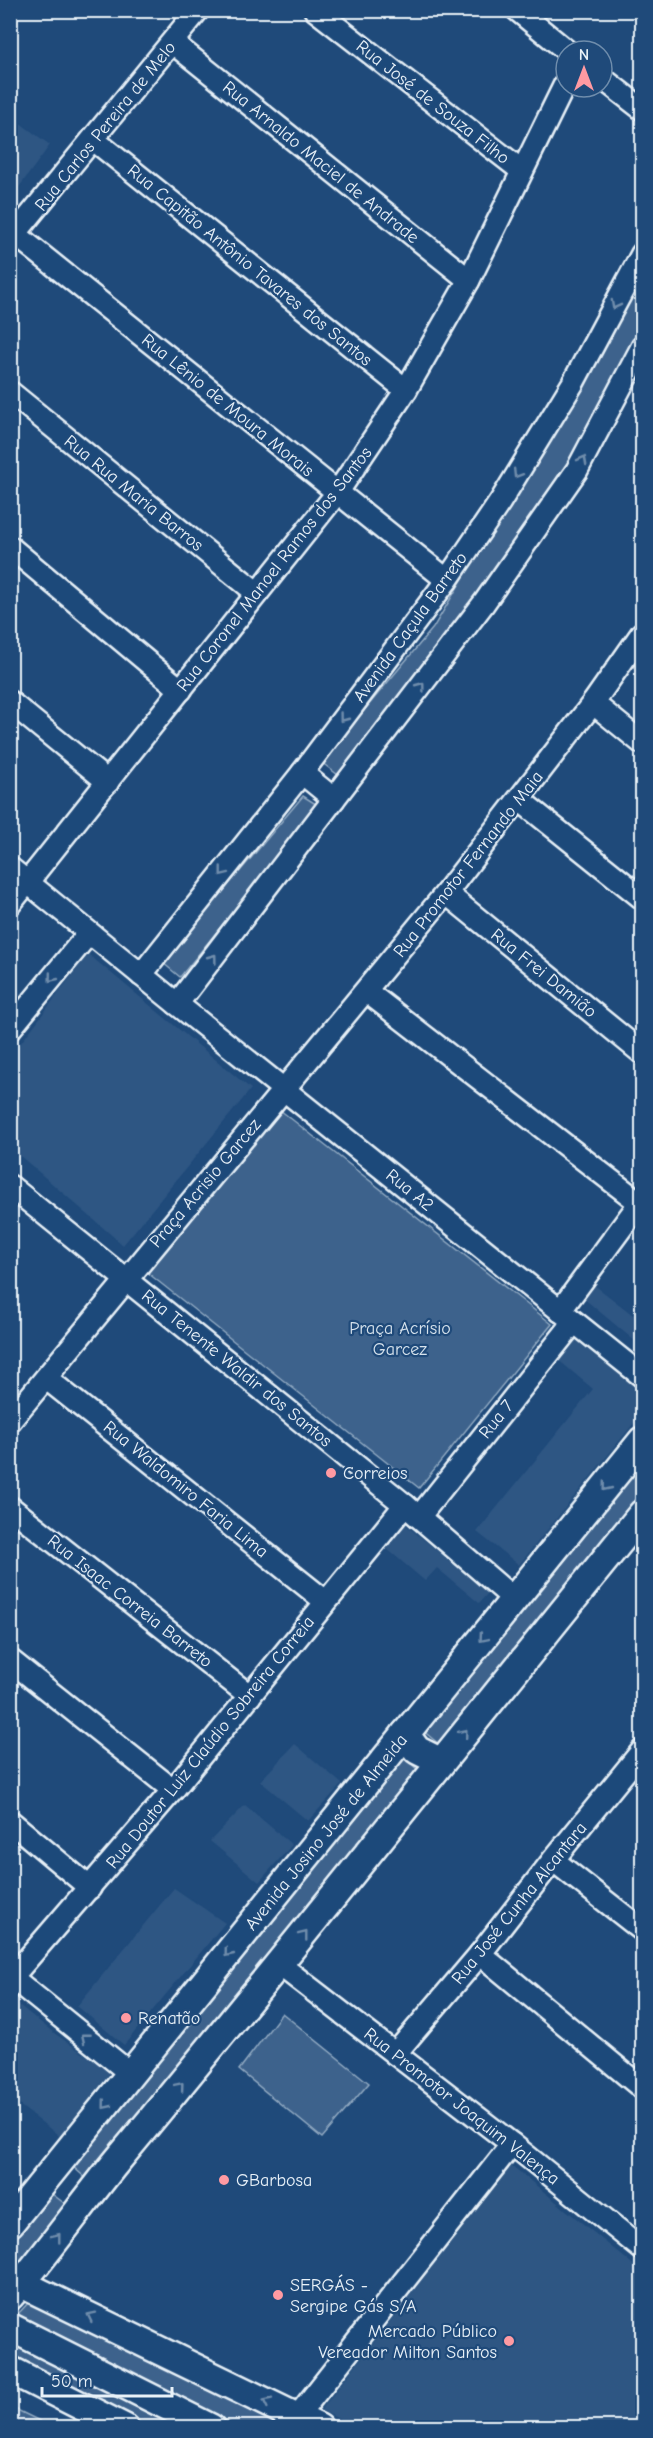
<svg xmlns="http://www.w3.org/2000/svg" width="653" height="2438" font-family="'Comic Neue',sans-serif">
<rect width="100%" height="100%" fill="#1f4a7a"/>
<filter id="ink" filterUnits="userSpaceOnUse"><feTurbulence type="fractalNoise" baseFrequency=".0167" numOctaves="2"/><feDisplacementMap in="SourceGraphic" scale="12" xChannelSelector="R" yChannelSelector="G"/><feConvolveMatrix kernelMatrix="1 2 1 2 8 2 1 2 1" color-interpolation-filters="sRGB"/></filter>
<g filter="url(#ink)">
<!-- built -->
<g fill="#2e5683">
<path d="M20,123L50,145L11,198V135Z"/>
<path d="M88,954L251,1089L123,1245L11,1148V1056Z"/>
<path d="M593,1284L633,1315L642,1306V1347L582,1297Z"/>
<path d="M574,1336L642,1391V1413L519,1565L477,1532L593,1389L556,1358Z"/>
<path d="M401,1521L488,1593L479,1603L437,1568L425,1581L380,1543Z"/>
<path d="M295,1744L342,1784L308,1821L260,1781Z"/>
<path d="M245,1805L292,1845L259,1882L210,1841Z"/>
<path d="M174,1888L225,1923L124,2045L77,2006Z"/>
<path d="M10,1998L54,2033L110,2072L62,2138L18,2104L11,2113Z"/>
<path d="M511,2165L642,2272V2427H355L321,2410Z"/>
</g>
<!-- green -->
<g fill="#3c628c" stroke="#92aac2" stroke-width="1.5">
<path d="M642,262V325L568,462L457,622L342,778L321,762L433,628L550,434Z"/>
<path d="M303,796L319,806L180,977L163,963Z"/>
<path d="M280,1110L552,1324L419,1488L144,1270Z"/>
<path d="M642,1457V1502L445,1749L422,1730Z"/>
<path d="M403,1756L424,1776L90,2182L71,2165Z"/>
<path d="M282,2013L369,2083L322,2138L239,2070Z"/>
<path d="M48,2191L72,2209L19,2270L11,2264V2244Z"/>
<path d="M32,2299L298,2427H238L16,2316Z"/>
<path d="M10,2337L191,2427H149L11,2359Z"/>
<path d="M10,2407H11L52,2427H11Z"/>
</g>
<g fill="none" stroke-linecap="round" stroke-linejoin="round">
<defs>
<g id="minor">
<path d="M315,10L522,171"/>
<path d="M517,10L567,51"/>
<path d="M173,43L469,280"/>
<path d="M602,78L642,109"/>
<path d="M94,140L406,390"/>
<path d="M10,230L447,580"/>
<path d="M10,240L198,10"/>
<path d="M10,392L257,593"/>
<path d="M10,547L181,690"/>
<path d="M10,702L108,782"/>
<path d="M593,703L642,743"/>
<path d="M302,773L334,799"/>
<path d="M520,800L642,898"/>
<path d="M10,868L177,1004L642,1376"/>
<path d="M446,893L642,1053"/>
<path d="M10,904L337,493L406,390L469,280L566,82"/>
<path d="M141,975L302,773L447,580L500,502L573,383L642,254"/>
<path d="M366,991L640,1203"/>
<path d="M177,1004L484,603L577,470L642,347"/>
<path d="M10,1029L89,933"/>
<path d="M10,1186L405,1505L515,1600"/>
<path d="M560,1311L642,1200"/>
<path d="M46,1378L325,1601"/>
<path d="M10,1421L446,893L593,703L642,633"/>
<path d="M10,1507L250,1696"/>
<path d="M419,1517L574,1322"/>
<path d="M10,1660L173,1790"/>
<path d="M10,1821L90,1888"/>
<path d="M553,1860L642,1930"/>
<path d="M480,1954L642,2088"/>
<path d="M280,1965L512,2144L642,2249"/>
<path d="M10,1976L131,2074"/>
<path d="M12,1977L173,1790L405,1505"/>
<path d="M395,2054L480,1954L553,1860L642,1751"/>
<path d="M297,2417L512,2144"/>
</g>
<g id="major">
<path d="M405,1734L417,1750L441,1762"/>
<path d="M10,2223L642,1441"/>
<path d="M10,2278L319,2428"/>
<path d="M10,2296C48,2253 81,2205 117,2161C295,1947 467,1729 642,1514"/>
<path d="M10,2327L211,2428"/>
<path d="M10,2370L125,2428"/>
</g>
</defs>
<!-- minor casing -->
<use href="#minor" stroke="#e8f1f8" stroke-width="26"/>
<!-- major casing -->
<use href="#major" stroke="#e8f1f8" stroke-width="32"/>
<!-- minor -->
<use href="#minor" stroke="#1f4a7a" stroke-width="21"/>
<!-- major -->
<use href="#major" stroke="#1f4a7a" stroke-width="27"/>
</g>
<!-- one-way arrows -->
<defs><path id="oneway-chevron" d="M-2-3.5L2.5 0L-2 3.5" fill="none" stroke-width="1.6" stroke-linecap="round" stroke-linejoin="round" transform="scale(1.5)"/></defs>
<g stroke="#6f8dac">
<use href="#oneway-chevron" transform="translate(615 305) rotate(118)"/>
<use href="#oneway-chevron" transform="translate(583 460) rotate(-62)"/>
<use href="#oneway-chevron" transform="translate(517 474) rotate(122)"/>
<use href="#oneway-chevron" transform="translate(421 686) rotate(-53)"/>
<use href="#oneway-chevron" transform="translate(343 718) rotate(127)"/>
<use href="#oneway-chevron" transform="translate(223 872) rotate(128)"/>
<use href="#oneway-chevron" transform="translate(213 958) rotate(-53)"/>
<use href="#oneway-chevron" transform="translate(52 978) rotate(129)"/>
<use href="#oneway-chevron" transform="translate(606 1487) rotate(129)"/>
<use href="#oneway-chevron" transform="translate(483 1638) rotate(130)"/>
<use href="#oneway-chevron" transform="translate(464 1733) rotate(-51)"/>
<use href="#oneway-chevron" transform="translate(304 1935) rotate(-52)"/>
<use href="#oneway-chevron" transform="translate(228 1953) rotate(129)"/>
<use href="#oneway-chevron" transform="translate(85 2037) rotate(-141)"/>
<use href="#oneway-chevron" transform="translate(180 2086) rotate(-50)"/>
<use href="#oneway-chevron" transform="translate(106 2105) rotate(129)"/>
<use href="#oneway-chevron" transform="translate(57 2237) rotate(-52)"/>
<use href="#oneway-chevron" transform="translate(91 2316) rotate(-154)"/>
<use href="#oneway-chevron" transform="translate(267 2402) rotate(-154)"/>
</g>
</g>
<!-- markers -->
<g fill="#ff9aa2" stroke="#1f4a7a" stroke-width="2">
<circle cx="331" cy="1473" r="6"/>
<circle cx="126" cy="2018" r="6"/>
<circle cx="224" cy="2180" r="6"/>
<circle cx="278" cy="2295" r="6"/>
<circle cx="509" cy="2341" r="6"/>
</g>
<g text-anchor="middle" stroke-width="4.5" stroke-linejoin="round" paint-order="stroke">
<!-- street labels -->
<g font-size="18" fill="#e8f1f8" stroke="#1f4a7a">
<text transform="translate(433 102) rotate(38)" y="6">Rua José de Souza Filho</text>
<text transform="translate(105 126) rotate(-51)" y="6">Rua Carlos Pereira de Melo</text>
<text transform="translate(321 162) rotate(39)" y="6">Rua Arnaldo Maciel de Andrade</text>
<text transform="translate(250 265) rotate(39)" y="6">Rua Capitão Antônio Tavares dos Santos</text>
<text transform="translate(228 405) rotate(39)" y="6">Rua Lênio de Moura Morais</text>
<text transform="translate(134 493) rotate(39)" y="6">Rua Rua Maria Barros</text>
<text transform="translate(274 569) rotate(-52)" y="6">Rua Coronel Manoel Ramos dos Santos</text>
<text transform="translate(410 627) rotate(-54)" y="6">Avenida Caçula Barreto</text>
<text transform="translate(468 864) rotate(-52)" y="6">Rua Promotor Fernando Maia</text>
<text transform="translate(544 973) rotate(39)" y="6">Rua Frei Damião</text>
<text transform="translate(205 1183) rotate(-50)" y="6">Praça Acrisio Garcez</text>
<text transform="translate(410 1190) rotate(39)" y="6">Rua A2</text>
<text transform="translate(237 1368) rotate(39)" y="6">Rua Tenente Waldir dos Santos</text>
<text transform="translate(496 1419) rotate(-51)" y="6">Rua 7</text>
<text transform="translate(186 1489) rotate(39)" y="6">Rua Waldomiro Faria Lima</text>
<text transform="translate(130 1601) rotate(38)" y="6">Rua Isaac Correia Barreto</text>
<text transform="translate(210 1742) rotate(-51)" y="6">Rua Doutor Luiz Claúdio Sobreira Correia</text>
<text transform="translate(326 1832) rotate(-51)" y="6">Avenida Josino José de Almeida</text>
<text transform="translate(519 1903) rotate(-51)" y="6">Rua José Cunha Alcantara</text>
<text transform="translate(462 2106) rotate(38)" y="6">Rua Promotor Joaquim Valença</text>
</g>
<!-- park labels -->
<g font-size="18" fill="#d7e3ed" stroke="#1f4a7a">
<text x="400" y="1334">Praça Acrísio<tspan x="400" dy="21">Garcez</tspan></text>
</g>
<!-- poi labels -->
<g font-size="18" fill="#e8f1f8" stroke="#1f4a7a" text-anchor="start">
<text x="343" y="1479">Correios</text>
<text x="138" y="2024">Renatão</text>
<text x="236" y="2186">GBarbosa</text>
<text x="290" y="2291">SERGÁS -<tspan x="290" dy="21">Sergipe Gás S/A</tspan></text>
<text x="497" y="2337" text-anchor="end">Mercado Público<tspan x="497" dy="21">Vereador Milton Santos</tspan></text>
</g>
</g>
<!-- margin -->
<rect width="653" height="2438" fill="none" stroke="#1f4a7a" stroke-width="36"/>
<rect x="18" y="18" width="617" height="2402" fill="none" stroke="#e8f1f8" stroke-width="2" filter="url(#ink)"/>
<!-- north arrow -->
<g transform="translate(584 69)"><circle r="28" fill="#1f4a7a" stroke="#6f8dac" stroke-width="1.5"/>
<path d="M0-4.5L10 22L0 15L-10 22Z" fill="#ff9aa2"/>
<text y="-9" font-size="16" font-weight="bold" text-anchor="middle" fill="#e8f1f8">N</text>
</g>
<!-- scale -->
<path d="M42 2387v9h130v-9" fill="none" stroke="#e8f1f8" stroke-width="3"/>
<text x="51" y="2387" font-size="18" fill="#e8f1f8" stroke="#1f4a7a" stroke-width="4.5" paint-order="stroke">50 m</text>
</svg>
